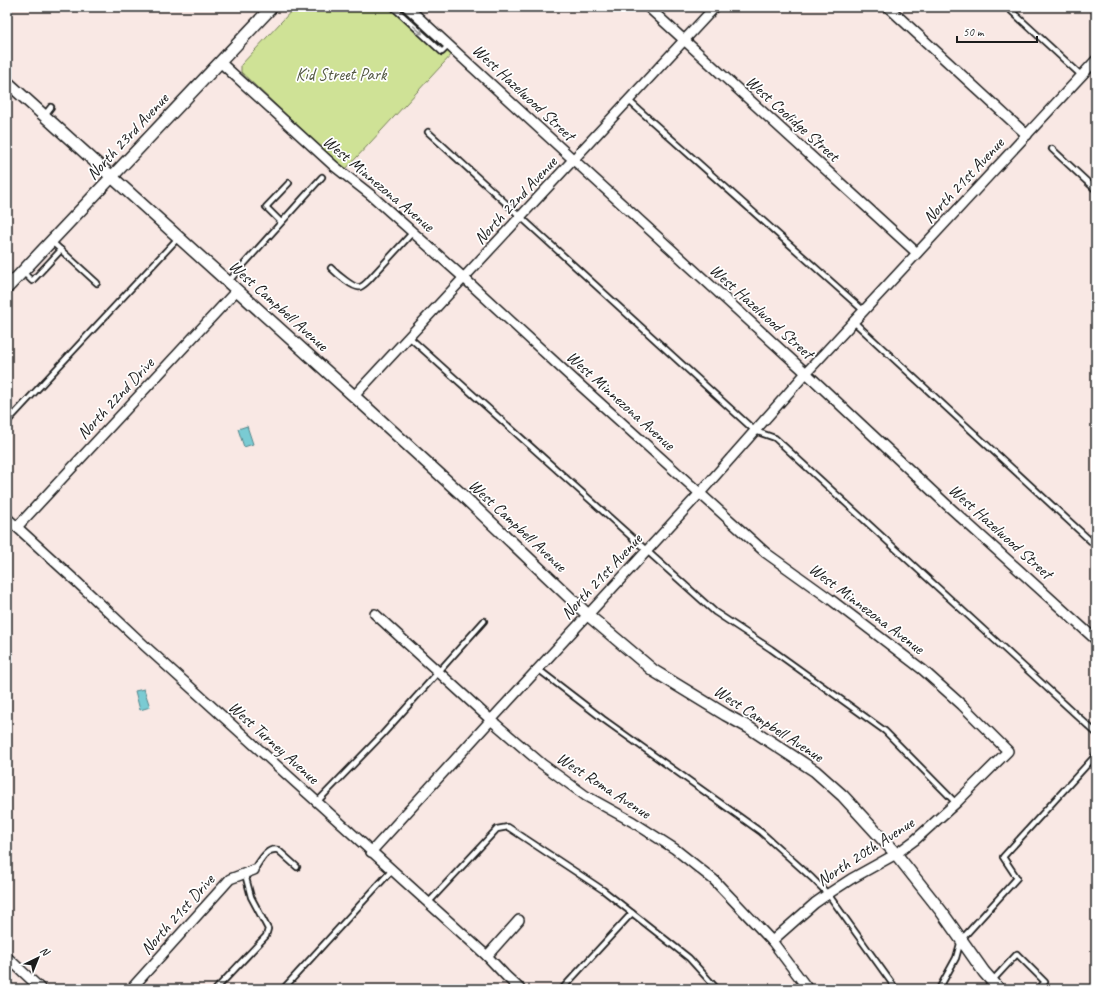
<svg xmlns="http://www.w3.org/2000/svg" width="1103" height="996" font-family="Caveat,sans-serif">
<rect width="100%" height="100%" fill="#f9e8e4"/>
<filter id="ink" filterUnits="userSpaceOnUse"><feTurbulence type="fractalNoise" baseFrequency=".025" numOctaves="2"/><feDisplacementMap in="SourceGraphic" scale="8" xChannelSelector="R" yChannelSelector="G"/><feConvolveMatrix kernelMatrix="1 2 1 2 8 2 1 2 1" color-interpolation-filters="sRGB"/></filter>
<g filter="url(#ink)">
<!-- green -->
<path fill="#cfe296" stroke="#767f59" d="M295,7H405L454,52L345,170L241,72V65Z"/>
<!-- water -->
<g fill="#7acbd3" stroke="#54858a">
<path d="M247,426L253,444L244,447L238,429Z"/>
<path d="M144,689L150,707L140,710L135,691Z"/>
</g>
<g fill="none" stroke-linecap="round" stroke-linejoin="round">
<defs>
<g id="service">
<path d="M393,7L442,52L449,45"/>
<path d="M1007,7L1082,76"/>
<path d="M628,100L864,311"/>
<path d="M44,116L51,107"/>
<path d="M428,132L755,431L775,438L1096,733"/>
<path d="M1052,149L1096,190"/>
<path d="M281,222L266,207L289,183"/>
<path d="M51,241L97,283"/>
<path d="M331,268C336,273 354,289 360,287C363,286 366,283 368,281L413,232"/>
<path d="M23,272L32,281L61,250"/>
<path d="M228,282L322,177"/>
<path d="M854,322L1096,546"/>
<path d="M409,337L715,612L771,649L885,731L956,803"/>
<path d="M7,422L179,237"/>
<path d="M538,669L603,719L761,832L812,878L828,894L896,989"/>
<path d="M317,802L382,735L484,621"/>
<path d="M254,870C260,862 266,847 278,850L297,867"/>
<path d="M428,903L497,829L508,827L603,890L689,958L717,989"/>
<path d="M992,981L1017,954L1045,982L1038,989"/>
<path d="M216,989L266,936L268,929L251,897L245,874"/>
<path d="M283,989L392,870"/>
<path d="M562,989L632,913"/>
<path d="M939,989L956,958L961,940L1017,878L1003,857L1096,755"/>
</g>
<g id="minor">
<path d="M407,7L817,383L946,504L1096,640"/>
<path d="M648,7L917,253"/>
<path d="M888,7L1027,135"/>
<path d="M220,62L334,166L371,195L464,278L570,376L766,553L830,599L923,670L962,705L1008,751L956,803L915,840L896,854L851,879L828,894L815,903L772,941"/>
<path d="M354,396L715,7"/>
<path d="M7,518L78,583L145,646L487,956L506,976L520,989"/>
<path d="M17,527L237,290"/>
<path d="M375,614L491,720L542,764L586,796L633,822L675,849L714,880L772,941L808,989"/>
<path d="M371,852L491,720L700,493L806,373L1096,60"/>
<path d="M487,956L519,920"/>
<path d="M7,957L41,989"/>
<path d="M131,989L230,879L254,870"/>
</g>
<g id="tertiary">
<path d="M7,82L366,407L460,493L588,615L654,671L726,715L748,727L815,771L843,796L896,854L941,911L984,972L999,989"/>
<path d="M7,288L272,7"/>
</g>
</defs>
<!-- service casing -->
<use href="#service" stroke="#1c1c1c" stroke-width="8"/>
<!-- minor casing -->
<use href="#minor" stroke="#1c1c1c" stroke-width="12"/>
<!-- tertiary casing -->
<use href="#tertiary" stroke="#1c1c1c" stroke-width="14"/>
<!-- service -->
<use href="#service" stroke="#fff" stroke-width="4.5"/>
<!-- minor -->
<use href="#minor" stroke="#fff" stroke-width="9"/>
<!-- tertiary -->
<use href="#tertiary" stroke="#fff" stroke-width="11"/>
</g>
<!-- one-way arrows -->
<defs><path id="oneway-shaft" d="M-6 0H5M1.5-3L5.5 0L1.5 3" fill="none" stroke-width="1.6" stroke-linecap="round" stroke-linejoin="round"/></defs>
<use stroke="#999" href="#oneway-shaft" transform="translate(418 30) rotate(42)"/>
</g>
<g text-anchor="middle" stroke-width="3.5" stroke-linejoin="round" paint-order="stroke">
<!-- park labels -->
<g font-size="17" fill="#525741" stroke="#fff">
<text x="341" y="80">Kid Street Park</text>
</g>
<!-- street labels -->
<g font-size="17" fill="#1c1c1c" stroke="#fff">
<text transform="translate(524 92) rotate(43)" y="6">West Hazelwood Street</text>
<text transform="translate(793 118) rotate(42)" y="6">West Coolidge Street</text>
<text transform="translate(127 136) rotate(-47)" y="6">North 23rd Avenue</text>
<text transform="translate(963 180) rotate(-47)" y="6">North 21st Avenue</text>
<text transform="translate(379 183) rotate(40)" y="6">West Minnezona Avenue</text>
<text transform="translate(515 200) rotate(-47)" y="6">North 22nd Avenue</text>
<text transform="translate(279 305) rotate(42)" y="6">West Campbell Avenue</text>
<text transform="translate(762 311) rotate(42)" y="6">West Hazelwood Street</text>
<text transform="translate(115 398) rotate(-47)" y="6">North 22nd Drive</text>
<text transform="translate(621 400) rotate(42)" y="6">West Minnezona Avenue</text>
<text transform="translate(518 525) rotate(43)" y="6">West Campbell Avenue</text>
<text transform="translate(1001 531) rotate(42)" y="6">West Hazelwood Street</text>
<text transform="translate(601 576) rotate(-47)" y="6">North 21st Avenue</text>
<text transform="translate(867 608) rotate(37)" y="6">West Minnezona Avenue</text>
<text transform="translate(769 723) rotate(33)" y="6">West Campbell Avenue</text>
<text transform="translate(274 742) rotate(42)" y="6">West Turney Avenue</text>
<text transform="translate(604 785) rotate(33)" y="6">West Roma Avenue</text>
<text transform="translate(865 851) rotate(-33)" y="6">North 20th Avenue</text>
<text transform="translate(177 914) rotate(-48)" y="6">North 21st Drive</text>
</g>
</g>
<!-- margin -->
<rect width="1103" height="996" fill="none" stroke="#fff" stroke-width="24"/>
<rect x="12" y="12" width="1079" height="972" fill="none" stroke="#1c1c1c" stroke-width="1.5" filter="url(#ink)"/>
<!-- north arrow -->
<g transform="translate(38 958) rotate(43)" stroke="#ffffff" stroke-width="3" paint-order="stroke">
<path d="M0-3L7 15L0 10L-7 15Z" fill="#1c1c1c"/>
<text y="-6" font-size="11" font-weight="bold" text-anchor="middle" fill="#1c1c1c">N</text>
</g>
<!-- scale -->
<path d="M957 36v6h80v-6" fill="none" stroke="#1c1c1c" stroke-width="2"/>
<text x="963" y="36" font-size="12" fill="#1c1c1c" stroke="#ffffff" stroke-width="3" paint-order="stroke">50 m</text>
</svg>
